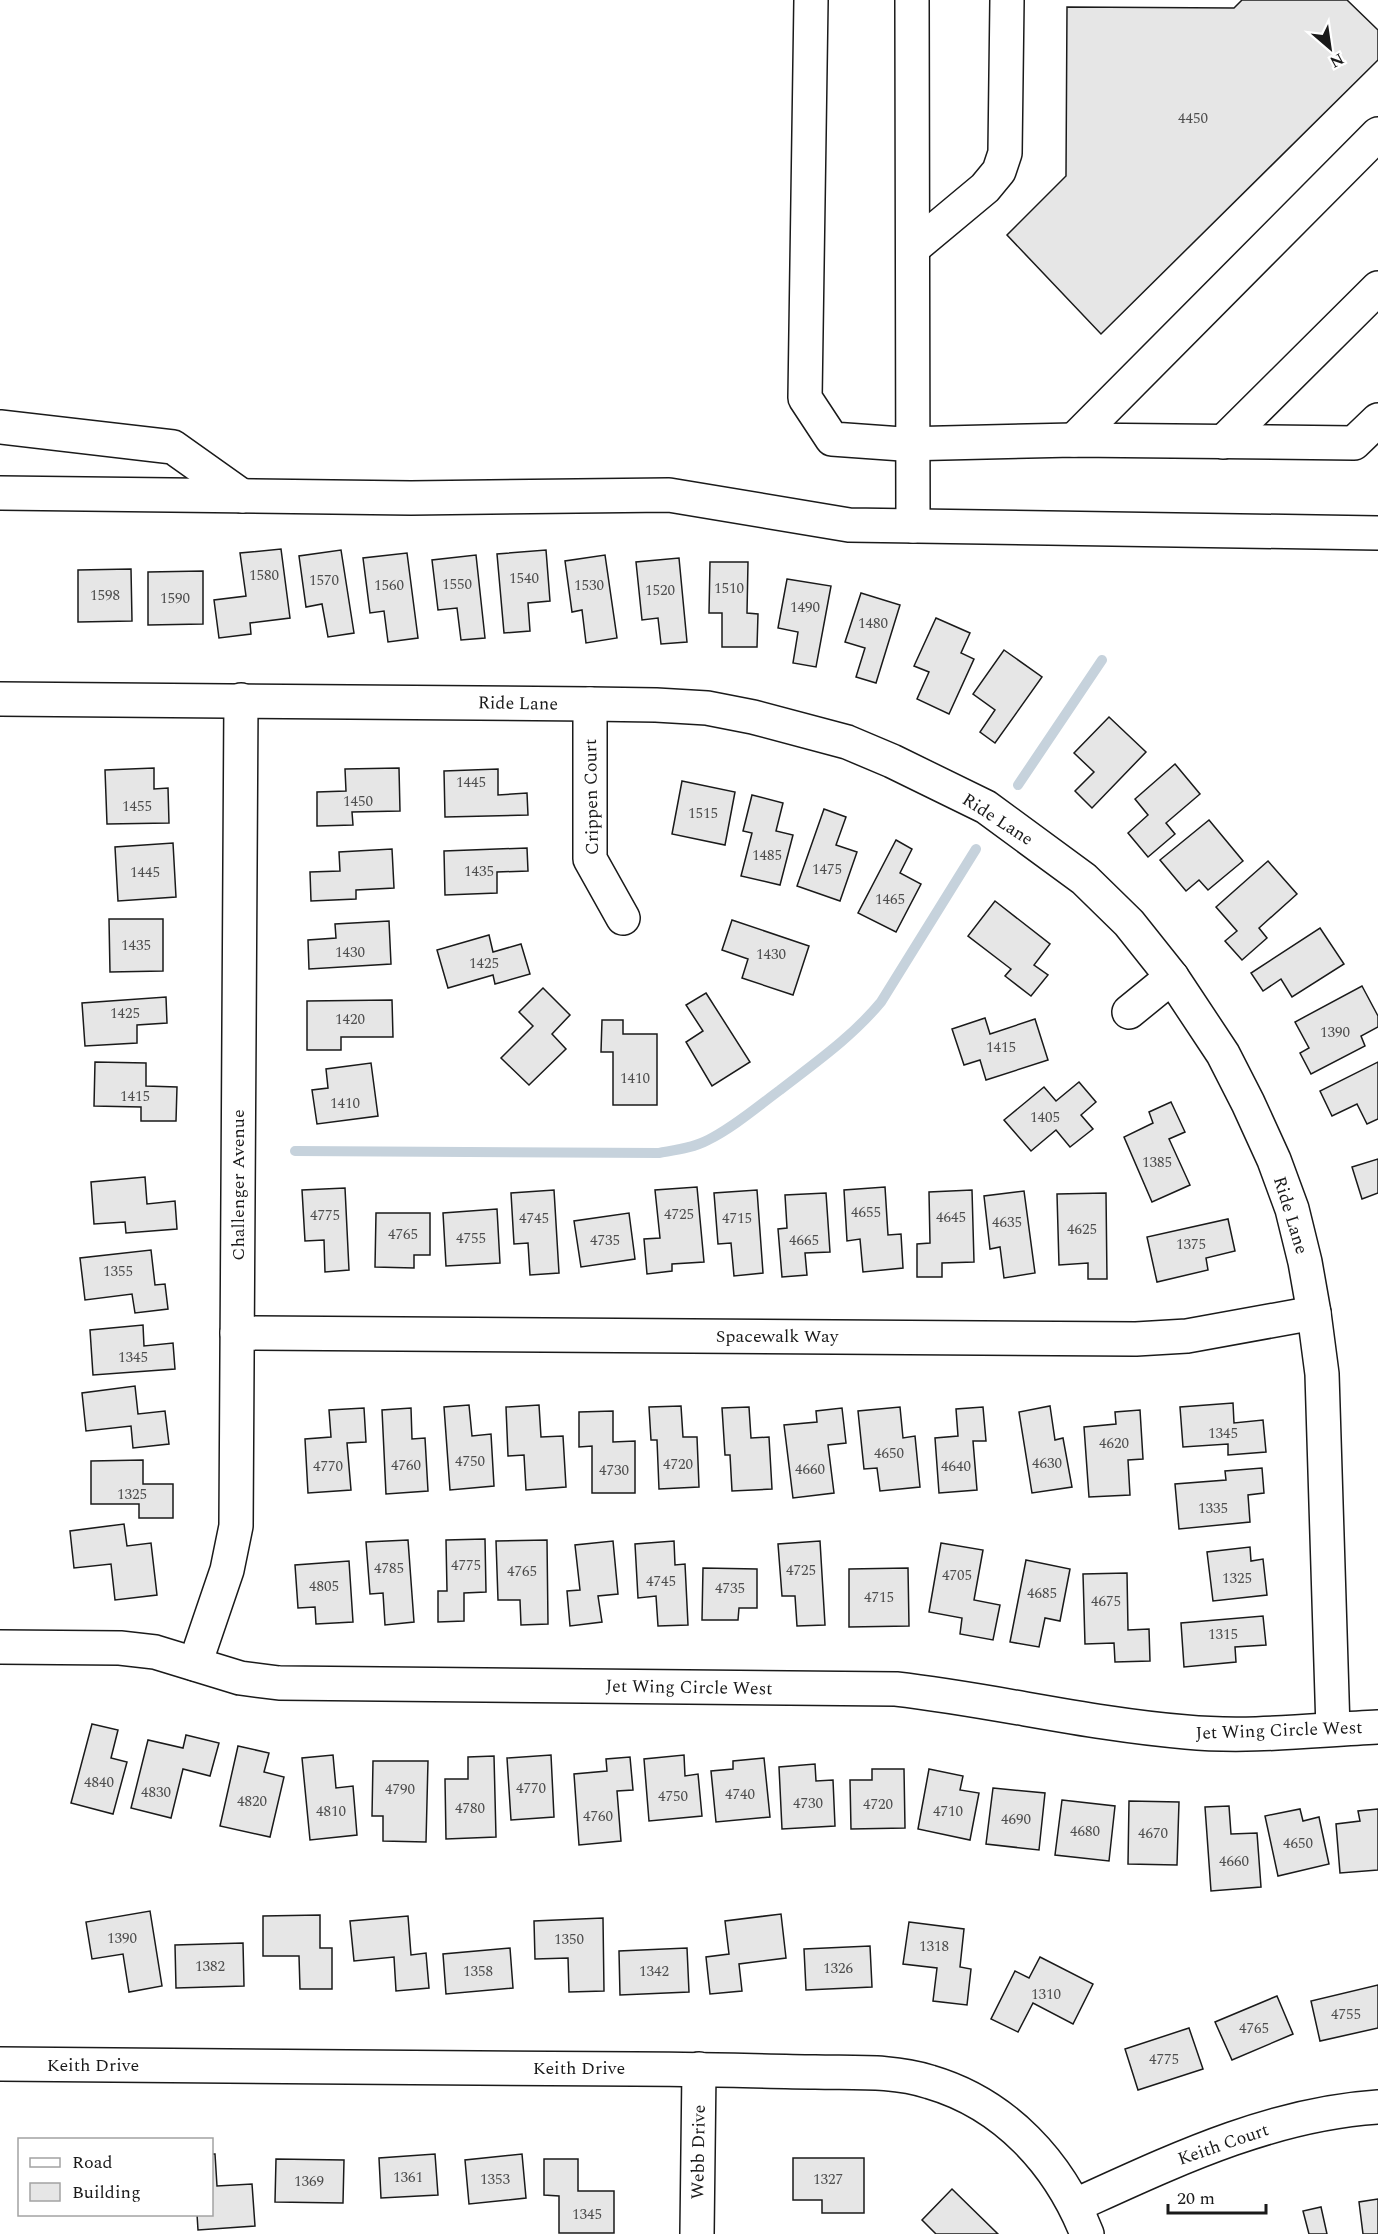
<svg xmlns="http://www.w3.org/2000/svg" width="1378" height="2234" font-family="Spectral,serif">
<rect width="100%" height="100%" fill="#fff"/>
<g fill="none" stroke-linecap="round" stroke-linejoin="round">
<!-- stream -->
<g stroke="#c6d2dc" stroke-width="10">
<path d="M1018,785L1102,660"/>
<path d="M295,1151L659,1153C675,1150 693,1148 708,1140C734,1127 757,1107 780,1090C816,1062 852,1037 881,1002L976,849"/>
</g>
</g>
<!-- building -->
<g fill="#e6e6e6" stroke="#1a1a1a" stroke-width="1.5">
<path d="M1242,0H1347L1378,30V60L1101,334L1007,235L1066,176L1067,7L1234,8Z"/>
<path d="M281,549L290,618L250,623L251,634L219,638L214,600L246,596L240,553Z"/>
<path d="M341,550L354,633L328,637L322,604L306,607L299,556Z"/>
<path d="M546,550L550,601L528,603L530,631L504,633L497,554Z"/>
<path d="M407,553L418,638L388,642L384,611L370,613L363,558Z"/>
<path d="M476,555L485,638L461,640L457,608L438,610L432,560Z"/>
<path d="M605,555L617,638L586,643L582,610L572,612L565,561Z"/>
<path d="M679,558L687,642L661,644L658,618L642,620L636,562Z"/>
<path d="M710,562H748L747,613L758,614L757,647H722V613H709Z"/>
<path d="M131,569L132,621L78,622V570Z"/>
<path d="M203,571V624L148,625V572Z"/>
<path d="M787,579L831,586L816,667L793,663L798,632L778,628Z"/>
<path d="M861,593L900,605L876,683L856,677L865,648L845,642Z"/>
<path d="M936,618L970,633L961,653L974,659L949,714L917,699L929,672L914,666Z"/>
<path d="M1004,650L1042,677L995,743L980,732L995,710L973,694Z"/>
<path d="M1109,717L1146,752L1092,808L1075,791L1094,772L1074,753Z"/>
<path d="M1175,764L1200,794L1166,823L1175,834L1148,857L1128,833L1148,815L1135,799Z"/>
<path d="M154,768V789L168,788L169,823L107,824L105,770Z"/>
<path d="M399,768L400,811L352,812L353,825L317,826V792L346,791L345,769Z"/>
<path d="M498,769V795L527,793L528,815L445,817L444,771Z"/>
<path d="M682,781L735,792L725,845L672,834Z"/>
<path d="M752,795L783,803L776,831L793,835L780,885L741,876L752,833L743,831Z"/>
<path d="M824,809L846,817L836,845L857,852L840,901L797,886Z"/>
<path d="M1209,820L1243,861L1208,890L1199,880L1186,891L1160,860Z"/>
<path d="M896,840L912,849L900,873L921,884L896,932L858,913Z"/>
<path d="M173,843L176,897L118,901L115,847Z"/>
<path d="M527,848L528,871L497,872V893L445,895L444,851Z"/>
<path d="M392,849L394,888L356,890V899L311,901L310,872L340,871L339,852Z"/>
<path d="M1268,861L1297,894L1259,928L1267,938L1242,960L1225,941L1237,931L1216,907Z"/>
<path d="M995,901L1050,944L1034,965L1048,975L1031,996L1005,976L1011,969L968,936Z"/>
<path d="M109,919H163V971L110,972Z"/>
<path d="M732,920L809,946L793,995L742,978L748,959L722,950Z"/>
<path d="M389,921L391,964L309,969L308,940L336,938L335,924Z"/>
<path d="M1320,928L1344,964L1292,997L1281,979L1263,991L1251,973Z"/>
<path d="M489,935L493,952L521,944L530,974L495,984L493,975L448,988L437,950Z"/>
<path d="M1362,986L1378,1016V1027L1361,1036L1365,1046L1311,1074L1300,1053L1309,1048L1295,1022Z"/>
<path d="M543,988L570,1015L552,1034L566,1049L529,1085L501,1058L533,1026L519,1012Z"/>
<path d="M706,993L750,1062L712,1086L686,1042L703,1031L686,1005Z"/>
<path d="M166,997L167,1023L137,1025V1043L85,1046L82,1003Z"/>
<path d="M392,1000L393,1037H341V1050H307V1001Z"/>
<path d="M985,1018L990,1034L1035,1019L1048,1060L986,1080L980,1060L964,1065L952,1029Z"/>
<path d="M602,1020H623V1034H657V1105H613V1052H601Z"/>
<path d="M95,1062L146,1063V1086L177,1087L176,1121H141V1107L94,1106Z"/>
<path d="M1378,1062V1119L1367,1124L1357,1104L1332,1116L1320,1091Z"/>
<path d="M371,1063L378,1116L317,1124L312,1090L328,1088L326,1069Z"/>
<path d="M1079,1082L1096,1102L1081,1115L1093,1129L1070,1147L1056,1130L1031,1151L1004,1120L1044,1087L1056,1101Z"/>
<path d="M1171,1102L1185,1132L1169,1139L1190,1185L1152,1202L1124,1137L1153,1123L1149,1112Z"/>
<path d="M1378,1159V1193L1362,1199L1352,1167Z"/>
<path d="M145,1177L147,1204L175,1201L177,1229L126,1233L125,1222L94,1224L91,1182Z"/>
<path d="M697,1187L704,1262L672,1264V1271L647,1274L644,1239L660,1238L655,1190Z"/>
<path d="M885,1187L888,1235L901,1234L903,1268L863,1272L860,1239L847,1241L844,1190Z"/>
<path d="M345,1188L349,1270L325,1272L324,1240L305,1241L302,1190Z"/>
<path d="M554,1190L559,1273L530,1275L528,1243L514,1244L511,1193Z"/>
<path d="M757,1190L763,1273L734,1276L731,1243L718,1244L714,1193Z"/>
<path d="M972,1190L974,1262L942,1263V1277H917V1244L930,1243L929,1192Z"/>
<path d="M1024,1191L1035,1273L1004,1278L1000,1247L990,1249L984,1196Z"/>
<path d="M826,1193L830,1252L805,1253L807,1275L782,1277L778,1229L787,1228L785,1195Z"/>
<path d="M1106,1193L1107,1279H1088V1263L1059,1265L1057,1194Z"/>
<path d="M497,1209L500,1263L446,1266L443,1213Z"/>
<path d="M376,1213H430V1255H414V1268L375,1267Z"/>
<path d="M629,1213L635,1259L581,1267L574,1221Z"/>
<path d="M1228,1219L1235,1251L1206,1258L1208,1270L1157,1282L1147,1237Z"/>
<path d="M151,1250L155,1285L165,1284L168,1309L135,1313L132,1294L85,1300L80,1258Z"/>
<path d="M143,1325L144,1346L173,1343L175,1369L93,1375L90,1330Z"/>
<path d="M135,1386L138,1414L165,1411L169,1444L133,1448L131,1426L86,1431L82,1393Z"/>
<path d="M1233,1403L1234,1423L1263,1420L1266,1452L1228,1455V1444L1183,1447L1180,1407Z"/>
<path d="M469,1405L472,1436L491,1434L494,1486L450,1490L444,1407Z"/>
<path d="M539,1405L541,1437L563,1436L566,1487L526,1490L524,1455L508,1456L506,1407Z"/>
<path d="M681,1406L683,1437H697L699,1487L659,1489L657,1440H651L649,1407Z"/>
<path d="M1050,1406L1055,1440L1063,1438L1072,1487L1032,1493L1019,1412Z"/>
<path d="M749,1407L751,1438L769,1437L772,1489L732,1491L730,1455H725L722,1408Z"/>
<path d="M900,1407L903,1438L915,1436L920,1487L880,1491L877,1468L864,1469L858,1411Z"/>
<path d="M983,1407L986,1441H973L977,1490L939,1493L935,1438L958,1436L956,1409Z"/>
<path d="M364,1408L366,1442L347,1443L351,1490L308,1493L305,1439L331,1437L329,1410Z"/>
<path d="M411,1408L412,1439L425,1438L428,1491L386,1494L382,1410Z"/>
<path d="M842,1408L846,1443L828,1445L834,1493L793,1498L784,1425L817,1422L816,1411Z"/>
<path d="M1140,1410L1143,1459L1128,1460L1130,1495L1089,1497L1084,1427L1116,1424L1115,1412Z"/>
<path d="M613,1411V1442L635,1441V1493H592V1446L579,1447V1412Z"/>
<path d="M143,1460V1484H173V1518H139V1504H91V1461Z"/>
<path d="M1262,1468L1264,1493L1248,1495L1250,1522L1179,1529L1175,1484L1226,1480L1225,1471Z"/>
<path d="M124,1524L127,1546L151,1543L157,1595L115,1600L111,1564L74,1568L70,1531Z"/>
<path d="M485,1539L486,1592L464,1593V1621L438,1622V1591H447L446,1540Z"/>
<path d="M408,1540L414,1622L385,1625L383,1593L370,1594L366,1542Z"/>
<path d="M547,1540L548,1624L521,1625L520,1600H498L496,1541Z"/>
<path d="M613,1541L618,1594L598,1596L602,1622L570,1626L567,1591L580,1590L575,1545Z"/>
<path d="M674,1541L675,1565L685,1564L688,1625L658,1626L656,1596L638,1598L635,1544Z"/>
<path d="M820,1541L825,1625L797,1626L795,1596H782L778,1544Z"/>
<path d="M941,1543L983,1550L974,1600L1000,1605L993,1640L960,1634L962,1618L929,1612Z"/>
<path d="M1250,1547L1251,1561L1263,1559L1267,1595L1213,1601L1207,1552Z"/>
<path d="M1026,1560L1070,1569L1060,1621L1045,1618L1039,1647L1010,1642Z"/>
<path d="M349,1561L353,1622L316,1624L315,1607L298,1608L295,1565Z"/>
<path d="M703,1568L757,1569V1608H739L738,1620H702Z"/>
<path d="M908,1568L909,1626L849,1627V1569Z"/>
<path d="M1127,1573L1128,1630L1149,1629L1150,1661L1115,1662L1114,1643L1085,1644L1083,1574Z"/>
<path d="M1263,1616L1266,1645L1235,1647L1236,1662L1184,1667L1181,1623Z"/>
<path d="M92,1724L118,1730L111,1758L127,1762L113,1814L71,1803Z"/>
<path d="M186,1735L219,1743L210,1776L183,1769L171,1818L131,1808L148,1740L183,1748Z"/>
<path d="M238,1746L269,1753L264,1772L284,1777L270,1837L220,1826Z"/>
<path d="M333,1755L336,1788L353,1786L357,1835L310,1840L302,1758Z"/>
<path d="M551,1755L554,1817L511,1820L507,1758Z"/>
<path d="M684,1755L685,1776L698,1774L702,1816L649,1821L644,1759Z"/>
<path d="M494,1756L496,1837L446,1839L445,1779H468V1757Z"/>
<path d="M630,1757L633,1790L617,1791L621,1841L579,1845L574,1774L607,1771L606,1759Z"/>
<path d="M764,1758L770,1817L716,1822L711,1771L733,1769V1761Z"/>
<path d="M373,1761H428L426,1842L383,1841V1816H372Z"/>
<path d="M815,1764L816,1781L833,1780L835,1826L782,1829L779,1767Z"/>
<path d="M872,1769H904L905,1828L851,1829L850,1780H872Z"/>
<path d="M929,1769L963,1776L960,1790L979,1793L970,1840L918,1829Z"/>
<path d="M993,1788L1045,1793L1039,1850L986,1844Z"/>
<path d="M1062,1800L1115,1806L1109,1861L1055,1855Z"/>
<path d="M1129,1801L1179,1802L1177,1865L1128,1864Z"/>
<path d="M1229,1806L1231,1834L1257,1833L1261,1887L1211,1891L1205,1807Z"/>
<path d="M1300,1809L1303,1821L1319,1817L1329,1864L1278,1876L1265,1816Z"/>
<path d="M1378,1809V1870L1340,1873L1336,1824L1360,1821L1358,1811Z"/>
<path d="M150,1911L162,1986L129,1992L123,1954L92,1959L86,1922Z"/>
<path d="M781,1914L786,1958L739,1964L742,1991L710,1994L706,1957L729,1954L725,1921Z"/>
<path d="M320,1915V1948H332V1989H300L299,1956H263V1916Z"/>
<path d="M408,1916L411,1955L426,1953L429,1988L396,1991L394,1957L354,1961L350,1921Z"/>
<path d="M603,1918L604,1991L569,1992L568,1958L535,1959L534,1921Z"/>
<path d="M909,1922L964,1929L960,1967L971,1969L967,2005L933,2001L937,1968L903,1964Z"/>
<path d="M243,1943L244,1986L176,1988L175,1945Z"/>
<path d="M870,1946L872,1987L806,1990L804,1949Z"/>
<path d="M510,1948L513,1988L446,1994L443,1954Z"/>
<path d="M687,1948L689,1992L620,1995L619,1951Z"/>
<path d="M1040,1957L1093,1984L1073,2024L1033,2003L1018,2032L991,2019L1015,1971L1029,1978Z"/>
<path d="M1378,1985V2028L1320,2041L1311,2001Z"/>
<path d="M1277,1996L1293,2034L1232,2060L1215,2022Z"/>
<path d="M1189,2028L1203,2069L1138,2090L1125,2049Z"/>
<path d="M212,2154H215L217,2186L252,2184L255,2226L198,2230L197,2214H212Z"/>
<path d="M435,2154L438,2195L381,2198L379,2158Z"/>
<path d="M522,2154L526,2198L469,2204L465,2160Z"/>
<path d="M793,2158H864V2213H822V2200H793Z"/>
<path d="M276,2159L344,2160L343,2203L275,2202Z"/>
<path d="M544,2159H578V2191H614V2233H559V2196L544,2195Z"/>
<path d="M952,2189L998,2234H936L922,2220Z"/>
<path d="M1378,2199V2234H1363L1359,2202Z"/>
<path d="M1321,2207L1327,2234H1309L1303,2211Z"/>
</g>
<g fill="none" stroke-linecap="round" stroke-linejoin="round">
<defs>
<g id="minor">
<path d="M811,0L805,398L832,439L902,444L1074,440L1354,443L1378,420"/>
<path d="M912,0L913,526"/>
<path d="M913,248L985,188L999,171L1005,153L1007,0"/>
<path d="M0,427L173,447L242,496"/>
<path d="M1074,440L1378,134"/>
<path d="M1223,442L1378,288"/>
<path d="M0,493L411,498L669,495L849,525L1378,533"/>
<path d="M0,699L590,704L656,705L707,708L753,717L847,742L892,761L986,807L1084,879L1129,923L1172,977L1223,1054L1248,1103L1274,1160L1292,1209L1305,1262L1314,1313L1322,1374L1333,1729"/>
<path d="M590,704V859L623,918"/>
<path d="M1129,1012L1172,977"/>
<path d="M237,1333L1136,1339L1187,1336L1314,1313"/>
<path d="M0,1647L120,1648L155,1652L240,1678L279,1683L896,1689C993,1700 1088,1724 1186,1732C1249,1738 1314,1730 1378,1727"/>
<path d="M195,1664L227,1570L236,1526L241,700"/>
<path d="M0,2064C211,2067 423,2067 634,2069C694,2069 754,2071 815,2072C853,2073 893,2070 930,2082C1005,2104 1059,2163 1087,2234"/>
<path d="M1076,2205C1173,2161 1270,2114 1378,2107"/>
<path d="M697,2234L699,2069"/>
</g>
</defs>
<!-- minor casing -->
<use href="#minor" stroke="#1a1a1a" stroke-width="36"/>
<!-- minor -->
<use href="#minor" stroke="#fff" stroke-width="33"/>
</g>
<g text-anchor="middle" stroke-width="4.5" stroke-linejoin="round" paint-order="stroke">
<!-- number labels -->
<g font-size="15" fill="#4d4d4d">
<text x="1193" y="123">4450</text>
<text x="264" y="580">1580</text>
<text x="524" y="583">1540</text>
<text x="324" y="585">1570</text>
<text x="457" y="589">1550</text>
<text x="389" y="590">1560</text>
<text x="589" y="590">1530</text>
<text x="729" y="593">1510</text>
<text x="660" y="595">1520</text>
<text x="105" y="600">1598</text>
<text x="175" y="603">1590</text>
<text x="805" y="612">1490</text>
<text x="873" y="628">1480</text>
<text x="471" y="787">1445</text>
<text x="358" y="806">1450</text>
<text x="137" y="811">1455</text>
<text x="703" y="818">1515</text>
<text x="767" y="860">1485</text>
<text x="827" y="874">1475</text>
<text x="479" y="876">1435</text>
<text x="145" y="877">1445</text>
<text x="890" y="904">1465</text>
<text x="136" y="950">1435</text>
<text x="350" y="957">1430</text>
<text x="771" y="959">1430</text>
<text x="484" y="968">1425</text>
<text x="125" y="1018">1425</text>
<text x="350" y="1024">1420</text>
<text x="1335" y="1037">1390</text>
<text x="1001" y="1052">1415</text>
<text x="635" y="1083">1410</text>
<text x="135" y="1101">1415</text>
<text x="345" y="1108">1410</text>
<text x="1045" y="1122">1405</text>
<text x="1157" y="1167">1385</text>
<text x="866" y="1217">4655</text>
<text x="679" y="1219">4725</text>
<text x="325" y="1220">4775</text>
<text x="951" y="1222">4645</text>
<text x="534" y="1223">4745</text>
<text x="737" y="1223">4715</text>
<text x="1007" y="1227">4635</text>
<text x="1082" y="1234">4625</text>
<text x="403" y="1239">4765</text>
<text x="471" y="1243">4755</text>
<text x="605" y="1245">4735</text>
<text x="804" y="1245">4665</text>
<text x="1191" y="1249">1375</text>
<text x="118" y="1276">1355</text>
<text x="133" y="1362">1345</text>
<text x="1223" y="1438">1345</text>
<text x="1114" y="1448">4620</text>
<text x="889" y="1458">4650</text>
<text x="470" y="1466">4750</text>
<text x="1047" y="1468">4630</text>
<text x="678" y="1469">4720</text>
<text x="406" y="1470">4760</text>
<text x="328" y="1471">4770</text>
<text x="956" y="1471">4640</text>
<text x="810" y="1474">4660</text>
<text x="614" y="1475">4730</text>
<text x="132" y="1499">1325</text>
<text x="1213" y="1513">1335</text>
<text x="466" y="1570">4775</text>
<text x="389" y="1573">4785</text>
<text x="801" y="1575">4725</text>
<text x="522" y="1576">4765</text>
<text x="957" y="1580">4705</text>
<text x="1237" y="1583">1325</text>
<text x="661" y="1586">4745</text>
<text x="324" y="1591">4805</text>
<text x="730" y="1593">4735</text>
<text x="1042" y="1598">4685</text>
<text x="879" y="1602">4715</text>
<text x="1106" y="1606">4675</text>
<text x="1223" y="1639">1315</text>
<text x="99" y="1787">4840</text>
<text x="531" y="1793">4770</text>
<text x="400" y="1794">4790</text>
<text x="156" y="1797">4830</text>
<text x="740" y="1799">4740</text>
<text x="673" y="1801">4750</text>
<text x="252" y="1806">4820</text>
<text x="808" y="1808">4730</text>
<text x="878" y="1809">4720</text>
<text x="470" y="1813">4780</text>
<text x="331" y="1816">4810</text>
<text x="948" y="1816">4710</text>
<text x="598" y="1821">4760</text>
<text x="1016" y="1824">4690</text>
<text x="1085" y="1836">4680</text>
<text x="1153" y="1838">4670</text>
<text x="1298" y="1848">4650</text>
<text x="1234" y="1866">4660</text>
<text x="122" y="1943">1390</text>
<text x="569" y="1944">1350</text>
<text x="934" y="1951">1318</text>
<text x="210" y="1971">1382</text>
<text x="838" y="1973">1326</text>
<text x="478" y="1976">1358</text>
<text x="654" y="1976">1342</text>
<text x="1046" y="1999">1310</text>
<text x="1346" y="2019">4755</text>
<text x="1254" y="2033">4765</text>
<text x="1164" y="2064">4775</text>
<text x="408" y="2182">1361</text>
<text x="495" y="2184">1353</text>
<text x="828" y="2184">1327</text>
<text x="309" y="2186">1369</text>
<text x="587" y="2219">1345</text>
</g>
<!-- street labels -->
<g font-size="18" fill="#1a1a1a" stroke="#fff">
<text transform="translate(518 703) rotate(1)" y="6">Ride Lane</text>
<text transform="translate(591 797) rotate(-91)" y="6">Crippen Court</text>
<text transform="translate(998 819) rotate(33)" y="6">Ride Lane</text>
<text transform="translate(238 1185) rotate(-90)" y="6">Challenger Avenue</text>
<text transform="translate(1291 1215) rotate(73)" y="6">Ride Lane</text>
<text x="777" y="1342">Spacewalk Way</text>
<text transform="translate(689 1687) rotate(1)" y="6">Jet Wing Circle West</text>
<text transform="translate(1279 1730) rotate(-2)" y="6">Jet Wing Circle West</text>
<text x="93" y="2071">Keith Drive</text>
<text x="579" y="2074">Keith Drive</text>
<text transform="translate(1223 2144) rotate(-19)" y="6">Keith Court</text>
<text transform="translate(698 2152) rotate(-89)" y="6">Webb Drive</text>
</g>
</g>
<!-- legend -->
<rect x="18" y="2138" width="195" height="78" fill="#ffffff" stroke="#a3a3a3" stroke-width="1.5"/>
<rect x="30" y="2158" width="30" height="9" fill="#ffffff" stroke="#a3a3a3" stroke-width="1.5"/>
<text x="72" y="2168" font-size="18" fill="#1a1a1a">Road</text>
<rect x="30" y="2183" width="30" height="18" fill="#e6e6e6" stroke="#a3a3a3" stroke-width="1.5"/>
<text x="72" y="2198" font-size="18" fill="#1a1a1a">Building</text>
<!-- north arrow -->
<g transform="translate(1330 48) rotate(151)" stroke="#ffffff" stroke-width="4.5" paint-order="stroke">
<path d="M0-4.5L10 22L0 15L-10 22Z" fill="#1a1a1a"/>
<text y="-9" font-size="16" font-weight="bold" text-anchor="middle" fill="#1a1a1a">N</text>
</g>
<!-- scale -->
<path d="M1168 2204v9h98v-9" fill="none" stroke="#1a1a1a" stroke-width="3"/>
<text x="1177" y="2204" font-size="18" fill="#1a1a1a" stroke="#ffffff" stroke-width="4.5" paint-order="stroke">20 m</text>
</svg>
